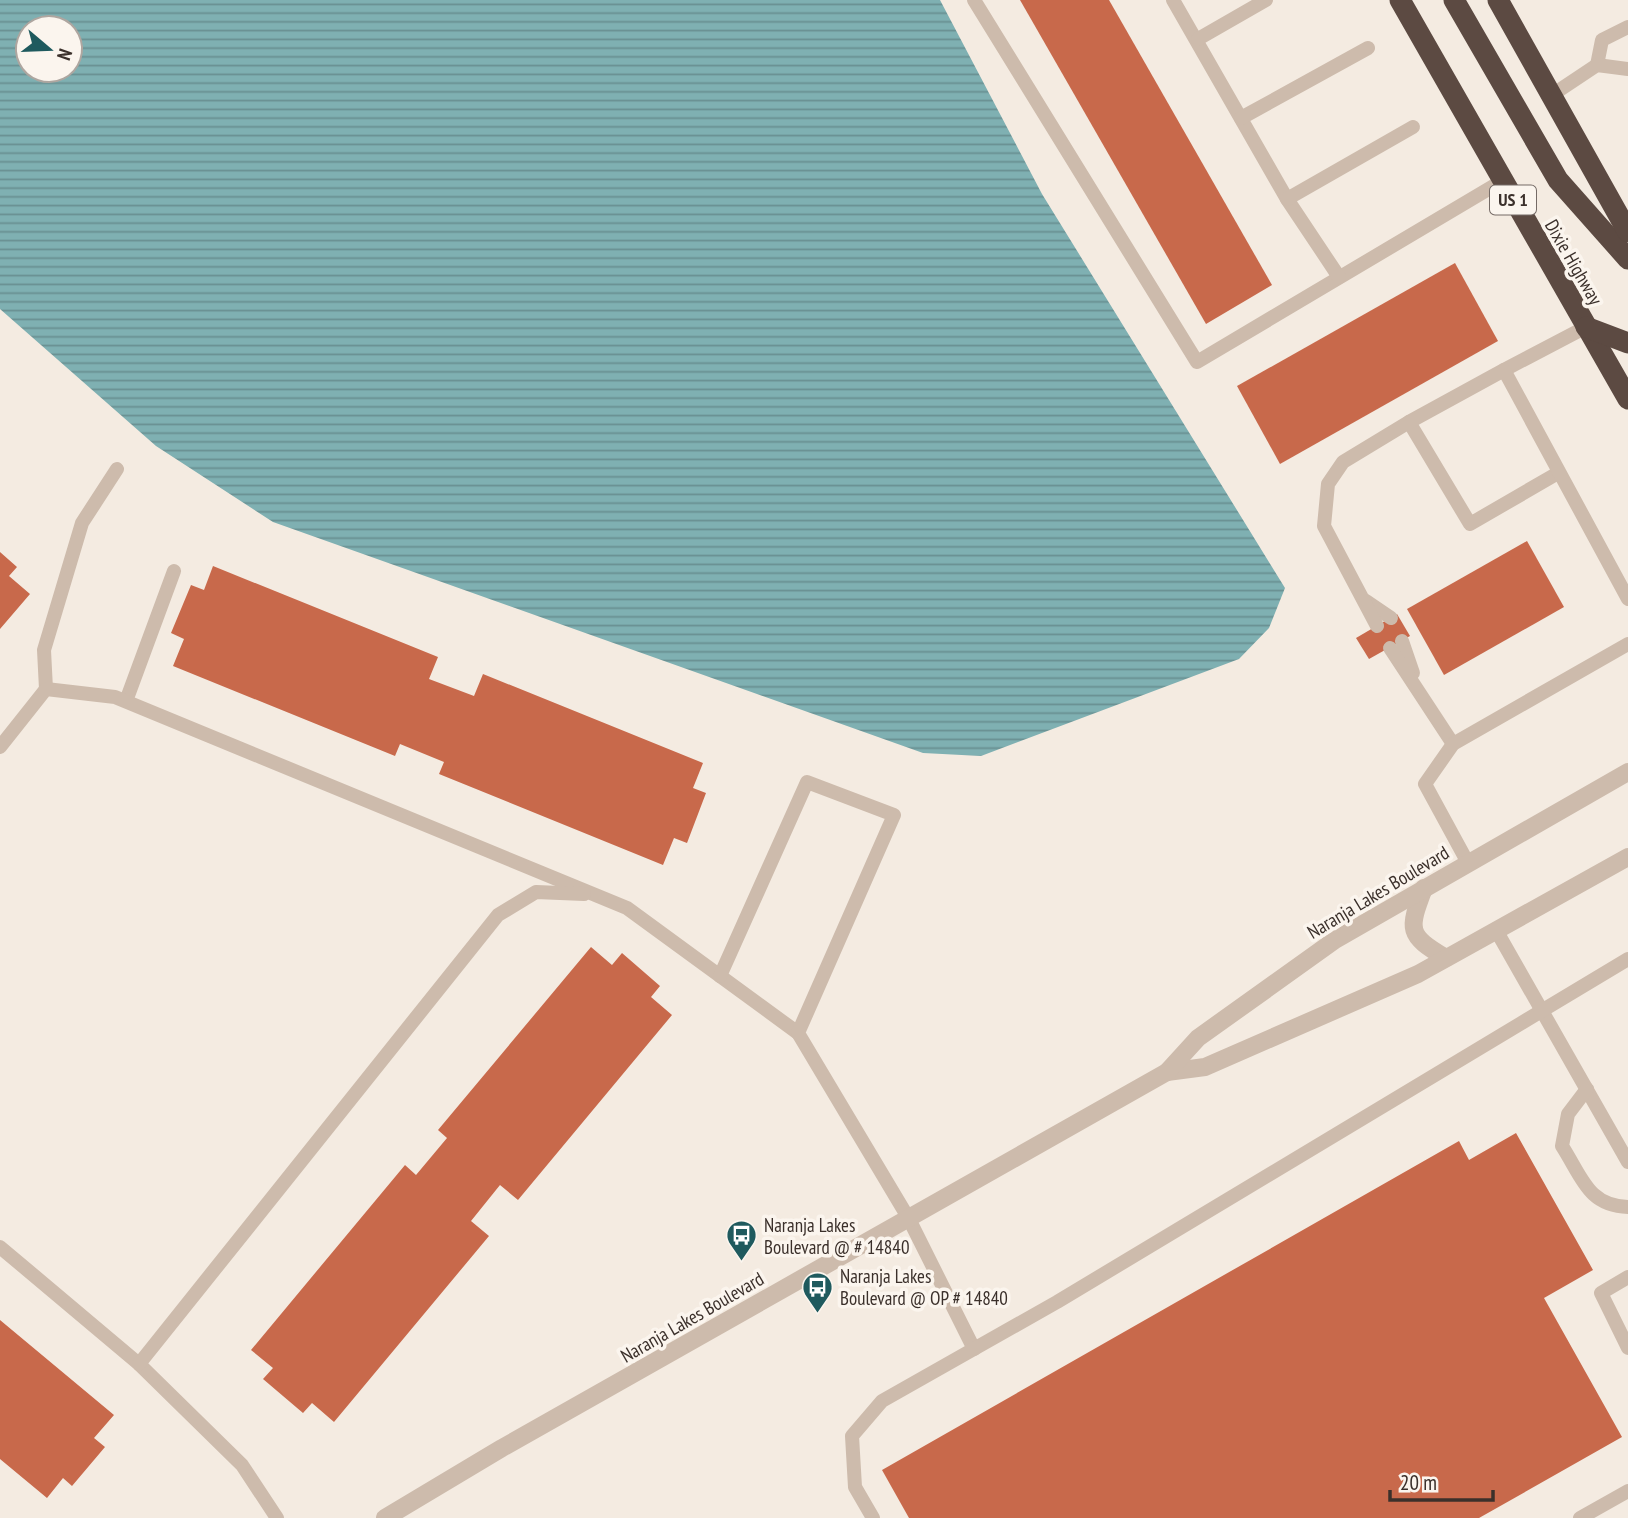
<svg xmlns="http://www.w3.org/2000/svg" width="1628" height="1518" font-family="'PT Sans Narrow',sans-serif">
<defs>
<pattern id="water-rules" width="6" height="5" patternUnits="userSpaceOnUse" patternTransform="scale(1.75)"><rect width="6" height="5" fill="#7fb0b2"/><path d="M0 2.5h6" fill="none" stroke="#699091"/></pattern>
</defs>
<rect width="100%" height="100%" fill="#f4ebe1"/>
<!-- water -->
<path fill="url(#water-rules)" fill-rule="evenodd" d="M0,0H940L1042,194L1285,588L1269,628L1239,659L981,756L923,753L273,522L156,446L0,309ZM28,28H70V70H28Z"/>
<!-- building -->
<g fill="#c8694b">
<path d="M1020,0H1109L1272,285L1206,324Z"/>
<path d="M1455,263L1498,341L1280,464L1237,386Z"/>
<path d="M1527,541L1564,607L1444,675L1407,609Z"/>
<path d="M0,552L17,567L9,576L30,594L0,629Z"/>
<path d="M213,566L438,657L429,679L474,696L483,674L703,763L693,788L706,793L687,843L674,838L663,865L439,774L444,762L400,744L395,756L173,666L184,639L171,633L191,585L204,590Z"/>
<path d="M1397,614L1410,636L1369,659L1356,638Z"/>
<path d="M591,947L612,965L622,953L660,986L651,997L672,1015L518,1200L500,1185L471,1221L489,1236L334,1422L312,1403L303,1413L263,1379L273,1368L251,1350L405,1165L416,1175L447,1138L438,1130Z"/>
<path d="M1516,1133L1593,1270L1544,1298L1622,1437L1479,1518H909L882,1470L1459,1141L1469,1160Z"/>
<path d="M0,1320L114,1415L94,1438L105,1447L72,1486L63,1478L47,1498L0,1459Z"/>
</g>
<g fill="none" stroke-linecap="round" stroke-linejoin="round">
<!-- lane -->
<g stroke="#cdbbac" stroke-width="14">
<path d="M974,0L1197,362L1502,181"/>
<path d="M1173,0L1287,199L1339,277"/>
<path d="M1198,39L1266,0"/>
<path d="M1597,65L1602,40L1628,27"/>
<path d="M1552,95L1597,65L1628,69"/>
<path d="M1241,118L1368,48"/>
<path d="M1287,199L1413,127"/>
<path d="M1504,370L1586,327"/>
<path d="M1409,422L1470,524L1558,473"/>
<path d="M1366,601L1391,618"/>
<path d="M1377,626L1324,526L1328,484L1343,462L1409,422L1504,370L1628,599"/>
<path d="M1402,641L1413,673"/>
<path d="M1390,648L1453,744"/>
<path d="M46,689L44,650L82,523L117,469"/>
<path d="M126,701L174,571"/>
<path d="M0,747L46,689L115,697L627,908L798,1033"/>
<path d="M1468,863L1425,784L1453,744L1628,644"/>
<path d="M1496,930L1628,1162"/>
<path d="M720,976L807,782L894,815L798,1033L909,1219L974,1349"/>
<path d="M1587,1089L1568,1114L1562,1146C1582,1177 1588,1206 1628,1207"/>
<path d="M0,1247L139,1364L242,1465L277,1518"/>
<path d="M1628,1277L1601,1293L1628,1348"/>
<path d="M139,1364L498,915L536,892L584,894"/>
<path d="M873,1518L855,1487L852,1436L882,1401L1057,1302L1628,959"/>
<path d="M1580,1518L1628,1491"/>
</g>
<!-- street -->
<g stroke="#cdbbac" stroke-width="18">
<path d="M1424,888C1408,930 1407,935 1446,958"/>
<path d="M1167,1072L1205,1067L1418,974L1628,857"/>
<path d="M385,1518L502,1448L1167,1072L1198,1038L1335,940L1628,772"/>
</g>
<!-- highway -->
<g stroke="#5c4a42" stroke-width="21">
<path d="M1400,0L1628,399"/>
<path d="M1454,0L1558,180L1628,259"/>
<path d="M1498,0L1628,232"/>
<path d="M1586,327L1628,343"/>
</g>
</g>
<!-- icons -->
<defs>
<symbol id="bus-pin" viewBox="-11 -11 22 30"><path d="M0 17L-7.5 6A9.5 9.5 0 1 1 7.5 6Z" fill="#1f5a5e" stroke="#fbf5ee"/><path d="M-5-6H5V4H4V6H2V4H-2V6H-4V4H-5ZM-3.5-4V0h7V-4ZM-3.5 1.2v1.5H-2V1.2ZM2 1.2v1.5H3.5V1.2Z" fill="#fff"/></symbol>
</defs>
<g fill-rule="evenodd">
<use href="#bus-pin" x="724" y="1218" width="35" height="47"/>
<use href="#bus-pin" x="800" y="1270" width="35" height="47"/>
</g>
<g text-anchor="middle" stroke-width="7" stroke-linejoin="round" paint-order="stroke">
<!-- shield labels -->
<rect fill="#fbf5ee" stroke="#756b66" stroke-width="2" x="1490" y="185.5" width="46" height="29" rx="5"/>
<g font-size="18" font-weight="bold" fill="#3b302b">
<text x="1513" y="206">US 1</text>
</g>
<!-- street labels -->
<g font-size="19" fill="#3b302b" stroke="#fbf5ee">
<text transform="translate(1574 262) rotate(60)" y="7">Dixie Highway</text>
<text transform="translate(1378 892) rotate(-31)" y="7">Naranja Lakes Boulevard</text>
<text transform="translate(692 1317) rotate(-30)" y="7">Naranja Lakes Boulevard</text>
</g>
<!-- poi labels -->
<g font-size="19" fill="#3b302b" stroke="#fbf5ee" text-anchor="start">
<text x="764" y="1232">Naranja Lakes<tspan x="764" dy="22">Boulevard @ # 14840</tspan></text>
<text x="840" y="1283">Naranja Lakes<tspan x="840" dy="22">Boulevard @ OP # 14840</tspan></text>
</g>
</g>
<!-- north arrow -->
<g transform="translate(49 49) rotate(109)"><circle r="33" fill="#fbf5ee" stroke="#aea6a0" stroke-width="2"/>
<path d="M0-5L12 26L0 18L-12 26Z" fill="#1f5a5e"/>
<text y="-10" font-size="19" font-weight="bold" text-anchor="middle" fill="#3b302b">N</text>
</g>
<!-- scale -->
<path d="M1390 1490v10h103v-10" fill="none" stroke="#3b302b" stroke-width="3.5"/>
<text x="1400" y="1490" font-size="21" fill="#3b302b" stroke="#fbf5ee" stroke-width="5" paint-order="stroke">20 m</text>
</svg>
